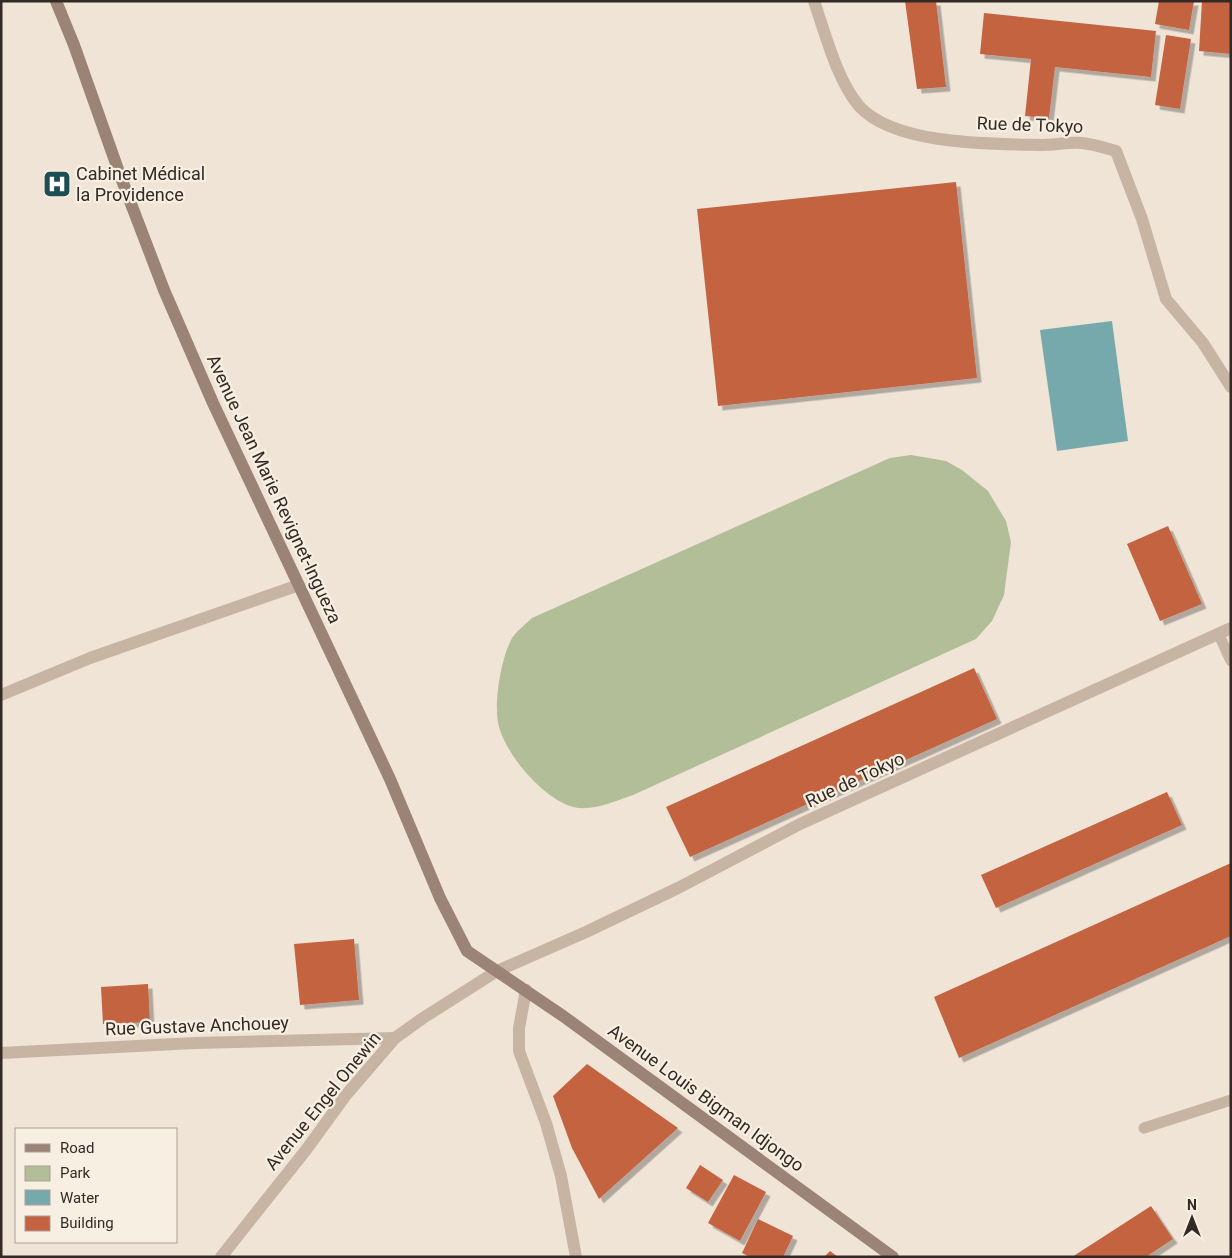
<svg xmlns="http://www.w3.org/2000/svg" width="1232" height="1258" font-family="Roboto,sans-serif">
<defs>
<filter id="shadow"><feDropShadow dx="4.5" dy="4.5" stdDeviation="0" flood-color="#0004"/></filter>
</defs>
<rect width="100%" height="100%" fill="#f0e4d7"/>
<!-- green -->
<path fill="#b1be97" d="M911,455L946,461L962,470L988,491L1006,521L1011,542L1004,595L992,621L976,639L633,795C615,801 590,813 570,806C542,796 509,758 500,730C492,709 501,659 511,640C515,632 526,624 532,618L890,458Z"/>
<!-- water -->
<path fill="#76a9ac" d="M1112,321L1128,441L1057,451L1040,330Z"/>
<!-- building -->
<g fill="#c46341" filter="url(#shadow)">
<path d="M905,1H936L946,87L917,89Z"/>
<path d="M1159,1H1194L1189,30L1155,24Z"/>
<path d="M1202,1H1231V54L1199,51Z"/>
<path d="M984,13L1156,31L1151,77L1055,67L1049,118L1025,116L1031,59L980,54Z"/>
<path d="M1166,35L1191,39L1180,109L1155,105Z"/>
<path d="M956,182L977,378L718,406L697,209Z"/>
<path d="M1168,526L1202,604L1160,621L1127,544Z"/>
<path d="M974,668L997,719L690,857L666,807Z"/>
<path d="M1167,792L1182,825L996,908L981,875Z"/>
<path d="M1231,863V936L959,1058L934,997Z"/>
<path d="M354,939L359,1000L300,1005L294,944Z"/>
<path d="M148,984L150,1022L103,1024L101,987Z"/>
<path d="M587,1064L678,1128L599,1199L572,1148L553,1096Z"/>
<path d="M700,1165L723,1180L708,1202L686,1188Z"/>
<path d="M734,1175L766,1192L740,1241L708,1223Z"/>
<path d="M1151,1206L1173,1239L1146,1257H1072Z"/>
<path d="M758,1219L793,1236L783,1257H750L742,1253Z"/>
<path d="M830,1251L838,1257H824Z"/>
</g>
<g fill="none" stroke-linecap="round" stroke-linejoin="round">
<!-- service -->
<g stroke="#c7b4a3" stroke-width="11">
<path d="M1219,635L1231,661"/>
<path d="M1144,1128L1231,1100"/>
</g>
<!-- minor -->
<g stroke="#c7b4a3" stroke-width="12">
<path d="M814,1C825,33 837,80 859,106C894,145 990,144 1041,145C1054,145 1069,142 1082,143C1093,144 1105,148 1116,151L1142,219L1166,299L1203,343L1231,387"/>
<path d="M1,695L90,658L299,585"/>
<path d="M497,971L586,932L678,888L800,824L1231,628"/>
<path d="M526,990L519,1028V1051L546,1123L561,1176L576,1257"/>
</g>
<!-- tertiary -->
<g stroke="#c7b4a3" stroke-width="12">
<path d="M1,1053L195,1043L395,1038"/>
<path d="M221,1257L306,1150L346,1095L395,1038L423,1018L497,971"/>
</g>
<!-- secondary -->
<path stroke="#9b8375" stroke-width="12" d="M56,1L74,45L120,175L164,290L213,403L390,779L440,898L467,951L563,1016L893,1257"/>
</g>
<!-- icons -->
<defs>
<symbol id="hospital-square" viewBox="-11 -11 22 22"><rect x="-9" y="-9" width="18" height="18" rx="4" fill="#1c4e53" stroke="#f8efe3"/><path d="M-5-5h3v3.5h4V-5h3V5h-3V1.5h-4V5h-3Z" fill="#fff"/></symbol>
</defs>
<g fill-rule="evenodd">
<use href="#hospital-square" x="41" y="168" width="32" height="32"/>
</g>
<g text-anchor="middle" stroke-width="4.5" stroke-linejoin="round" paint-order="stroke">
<!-- street labels -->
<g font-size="18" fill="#332a25" stroke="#f8efe3">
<text transform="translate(1030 125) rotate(2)" y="6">Rue de Tokyo</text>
<text transform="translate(274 489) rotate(65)" y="6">Avenue Jean Marie Revignet-Ingueza</text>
<text transform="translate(855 780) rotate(-25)" y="6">Rue de Tokyo</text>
<text transform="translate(197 1026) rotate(-2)" y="6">Rue Gustave Anchouey</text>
<text transform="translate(706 1098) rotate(36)" y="6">Avenue Louis Bigman Idjongo</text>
<text transform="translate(323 1101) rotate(-51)" y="6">Avenue Engel Onewin</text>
</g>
<!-- poi labels -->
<g font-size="18" fill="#332a25" stroke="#f8efe3" text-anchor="start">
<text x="76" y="180">Cabinet Médical<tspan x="76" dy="21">la Providence</tspan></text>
</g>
</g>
<!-- border -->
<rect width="1232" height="1258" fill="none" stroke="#332a25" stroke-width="5"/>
<!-- legend -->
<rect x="15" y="1128" width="162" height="115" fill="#f8efe3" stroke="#a9a097"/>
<rect x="25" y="1144" width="25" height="8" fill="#9b8375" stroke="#a9a097"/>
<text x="60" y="1153" font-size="15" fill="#332a25">Road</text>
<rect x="25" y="1166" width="25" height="15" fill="#b1be97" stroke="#a9a097"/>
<text x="60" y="1178" font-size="15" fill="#332a25">Park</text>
<rect x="25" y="1190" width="25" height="15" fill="#76a9ac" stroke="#a9a097"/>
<text x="60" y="1203" font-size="15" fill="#332a25">Water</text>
<rect x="25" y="1216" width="25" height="15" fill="#c46341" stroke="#a9a097"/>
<text x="60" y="1228" font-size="15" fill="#332a25">Building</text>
<!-- north arrow -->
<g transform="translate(1192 1218)" stroke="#f8efe3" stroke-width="4" paint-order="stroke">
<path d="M0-4L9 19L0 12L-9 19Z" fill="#332a25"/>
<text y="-8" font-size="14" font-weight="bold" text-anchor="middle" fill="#332a25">N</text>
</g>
</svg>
